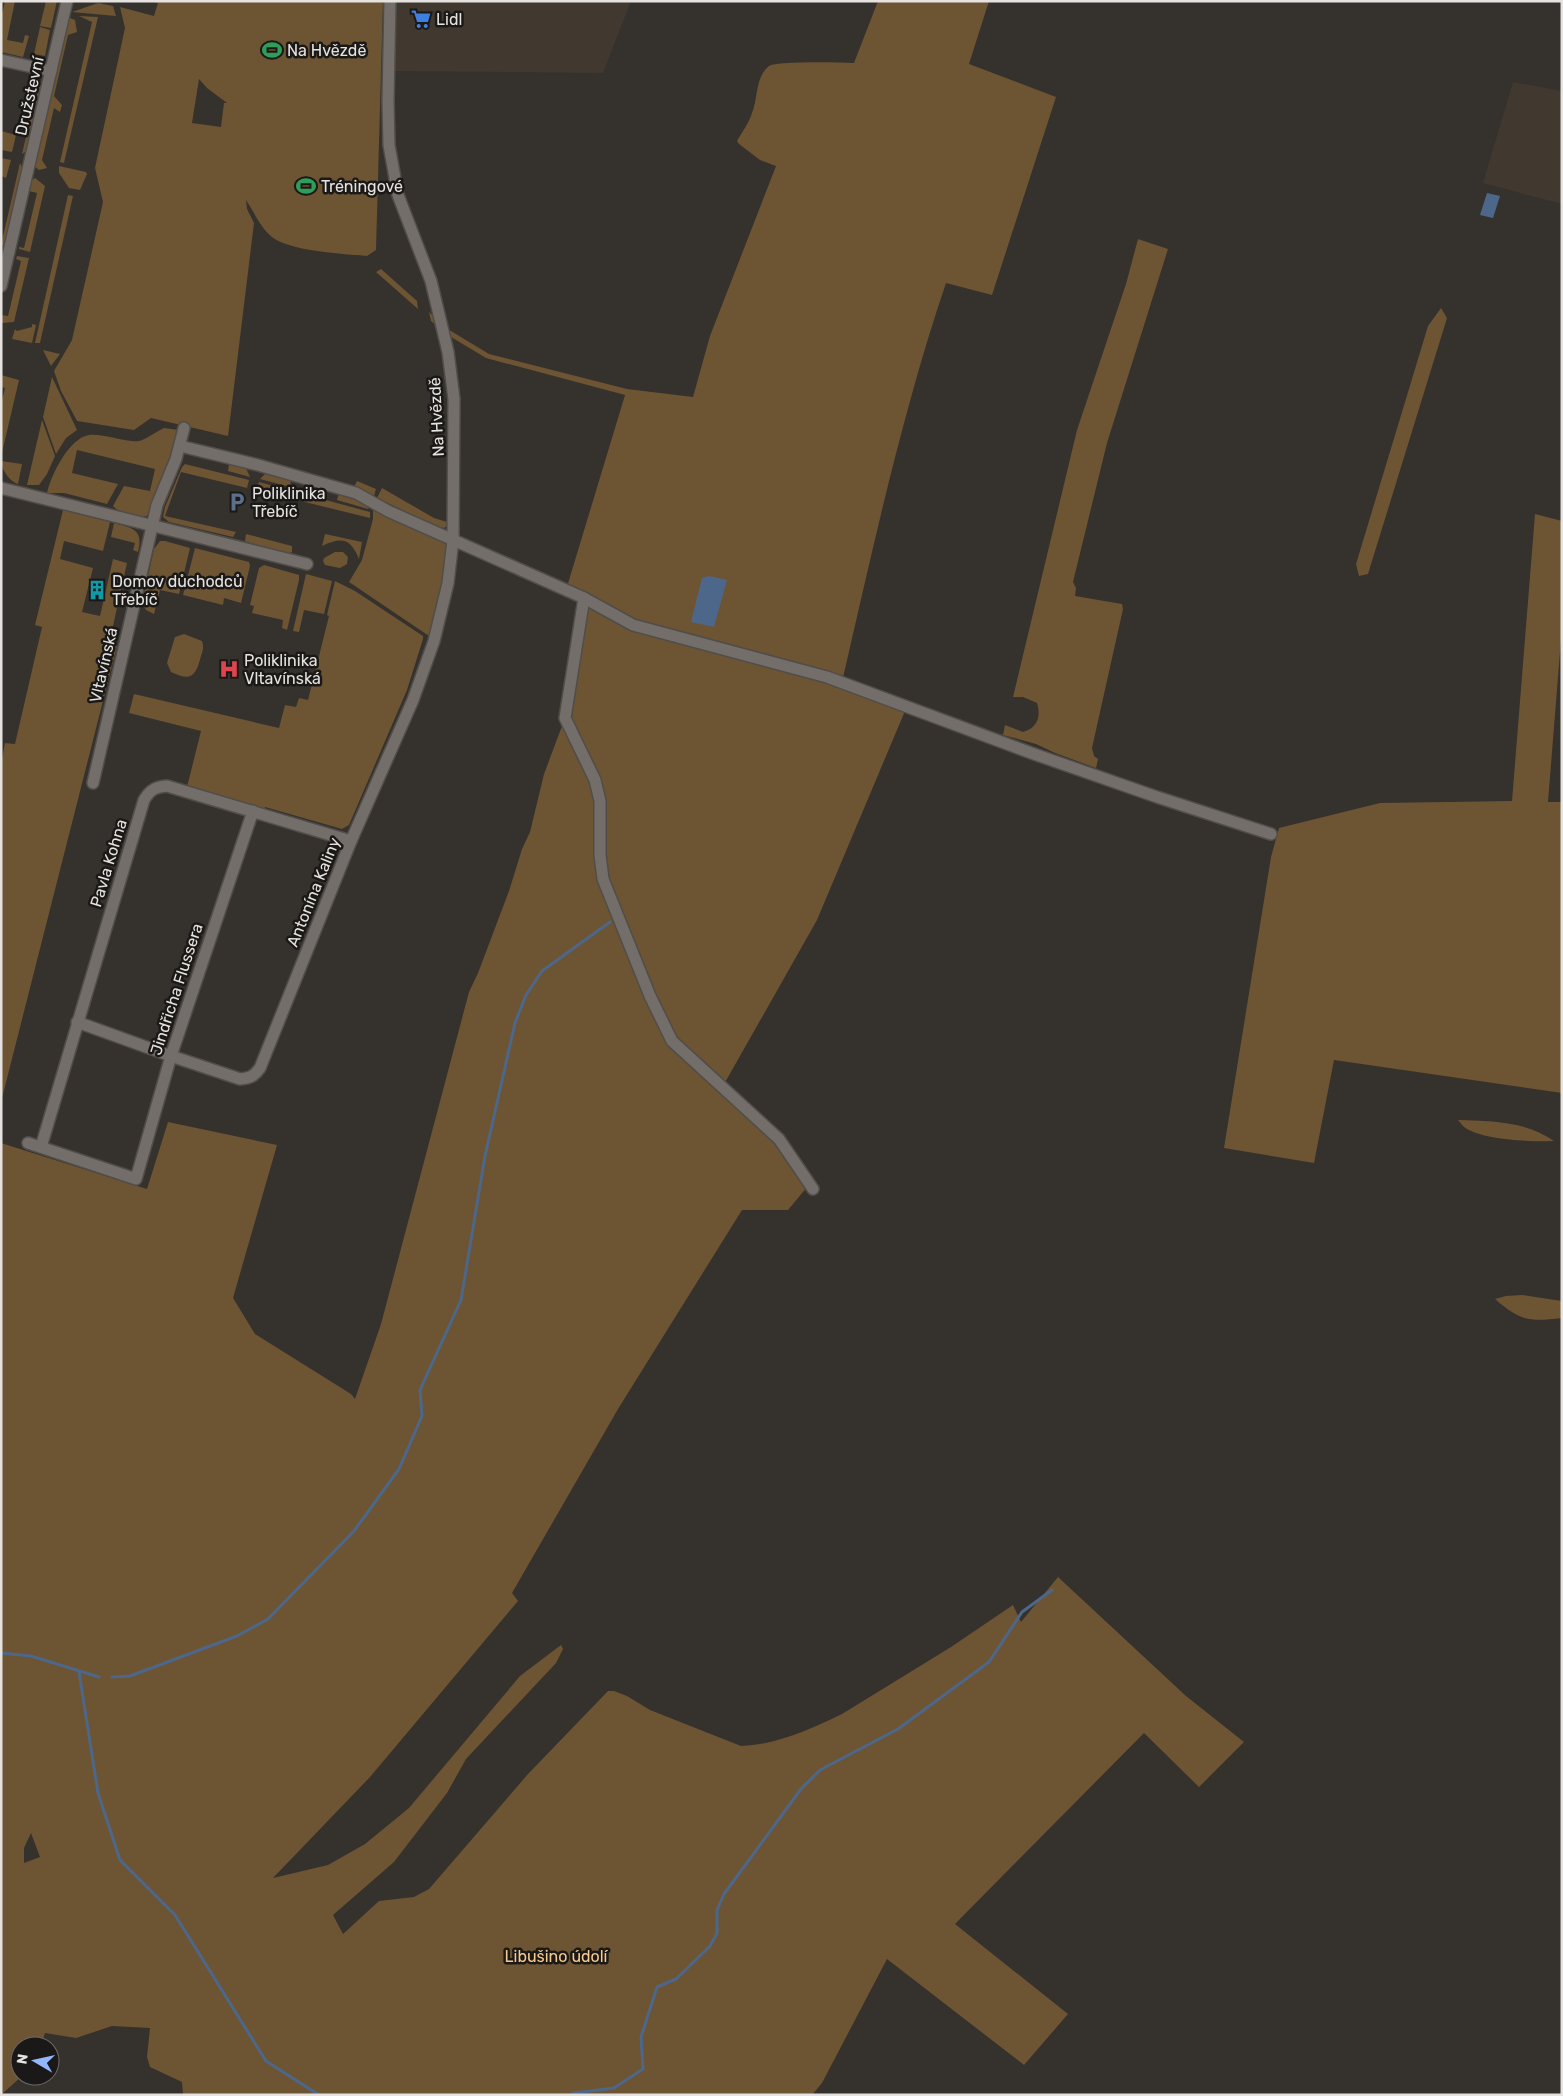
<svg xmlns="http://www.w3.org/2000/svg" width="1563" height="2096" font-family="Rubik,sans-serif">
<rect width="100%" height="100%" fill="#35312d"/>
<!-- built -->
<g fill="#413930">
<path d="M396,1H631L603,73L395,71Z"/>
<path d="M1513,82L1562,91V204L1483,183Z"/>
</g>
<!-- green -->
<g fill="#6d5433" fill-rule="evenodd">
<path d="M5,1H15L7,40L23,43L25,35L29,36L23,57L1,52V19Z"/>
<path d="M46,1H57L51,28L40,26Z"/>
<path d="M151,1H383L376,250L367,256C344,254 289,251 272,237C259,226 255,213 246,200L247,209L254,223L228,436L151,418L134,430L77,421L61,391L54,371L72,340L103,202L95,168L125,28L120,7L154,16L158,3ZM199,79L207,88L227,103H224L221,127L192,123Z"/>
<path d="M878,1H989L969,64L1056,97L992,295L946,283C902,413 873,548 842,682L905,711L817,920L723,1086L779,1139L808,1186L788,1210H742L618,1409L512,1593L518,1601L370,1777L273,1878L328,1865L365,1844L409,1808L520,1676L561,1645L563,1649L556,1663L466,1759L447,1793L394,1862L333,1915L343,1934L379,1901L414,1897L429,1889L528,1774L608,1691H614L627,1696L650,1710L741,1746C776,1745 811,1729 842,1714L951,1647L1013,1605L1021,1622L1058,1577L1186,1696L1244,1742L1199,1787L1144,1733L955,1924L1068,2014L1024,2065L887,1959L822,2083L812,2095H183L182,2082L150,2067L147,2057L150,2028L112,2026L76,2038L45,2033L41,2046H20V2076H22L1,2095V1143L147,1189L168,1122L277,1145L233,1298L255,1334L351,1394L355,1399L381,1324L469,992L478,973L509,891L522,849L530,832L544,774L565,718L584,598L566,590L625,395L486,358L446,334L431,321L429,312L446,328L489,354L627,389L693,397L710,336L776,166L760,160L739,144L737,141C742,132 749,123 752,113C758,99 755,77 769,66C776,61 842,62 854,63ZM31,1833L40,1857L24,1863V1848Z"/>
<path d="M98,3L113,6L116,16L72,12Z"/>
<path d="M79,16L98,17L64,163L60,162L92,22Z"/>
<path d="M70,18L75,20L77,32L68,35L54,96L62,105L60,112L54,108L42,160L47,168L39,170L35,167V163L68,21Z"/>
<path d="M40,27L50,30L45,56L34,54Z"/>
<path d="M39,81L43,82L28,150L22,154Z"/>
<path d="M1,131L16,135L12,152L1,150Z"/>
<path d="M1,158L11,160L6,178L1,176Z"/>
<path d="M20,163L23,169L5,246L1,245Z"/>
<path d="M59,166L86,172L87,174L80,190L69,188L59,173Z"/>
<path d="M35,178L45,186L30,252L19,249V247L24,248L37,193L29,191L32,180Z"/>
<path d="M68,195L73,196L40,343H35Z"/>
<path d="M1138,239L1168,249L1107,443L1073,582L1076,588L1075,596L1122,604L1123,609L1092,748L1094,756L1098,759L1096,768L1055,753L1036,744L1003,735L1005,725L1023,732C1038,728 1041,716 1037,703L1023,697H1013L1077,430L1126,284Z"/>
<path d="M17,256L29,258L14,322L2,323L1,315L8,316L21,261L16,259Z"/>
<path d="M381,269L417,301L418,309L376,272Z"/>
<path d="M1441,308L1447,318L1368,574L1359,576L1356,564L1428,326Z"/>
<path d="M32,324L36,325L32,343L12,339L15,329L17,331L32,327Z"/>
<path d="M43,350L60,354L51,366Z"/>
<path d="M1,375L19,380L1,457V405L5,388L1,387Z"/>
<path d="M52,377L77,430L66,438L56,454L43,417Z"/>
<path d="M42,420L55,456L47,474L39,485H27Z"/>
<path d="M164,428L179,430L170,459L147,516C134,517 123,516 113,506L124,486L150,491L155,469L77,450L72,473L118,484L107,504L64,493H47C51,475 69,438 89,435C101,433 129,443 139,441C145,440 157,431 164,428Z"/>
<path d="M1,461L22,464L18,484C10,482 1,469 1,461Z"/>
<path d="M185,464L249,480L247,488L181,472L165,516L236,532L233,537L169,522L163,517L165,507L182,467Z"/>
<path d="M229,464L246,468L250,477L228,471Z"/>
<path d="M266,473L291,480L290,487L260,479Z"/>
<path d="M357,481L376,489L374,496L354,487Z"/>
<path d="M259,482L370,512V518L256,490Z"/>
<path d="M382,488L434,518L447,522L449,525L444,528L438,527L377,498Z"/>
<path d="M339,493L370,506L368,509L337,500Z"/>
<path d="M373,508L443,541L446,544C449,562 434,616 429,636L349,582L362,560L373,519Z"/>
<path d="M63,510L110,522L103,551L64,541L60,559L93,568L82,612L100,616L113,559L127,563L109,644L117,646L1,1102V764L5,743L15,744L42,627L35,625Z"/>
<path d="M1535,514L1562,521V627L1548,802H1562V1093L1334,1060L1314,1163L1224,1148L1271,857L1279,828L1380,803L1512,801Z"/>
<path d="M114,523C132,528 144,529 138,552L133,550L135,543L111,537Z"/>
<path d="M246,534L292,546V552L288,554L250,545L245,541Z"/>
<path d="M325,534L362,542L359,559C350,538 342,537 322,546Z"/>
<path d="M160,541H165L190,548L179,594L160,590L154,614L146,610L142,603L154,549Z"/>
<path d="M195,548L249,562L250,566L241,603L224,598L223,605L183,595Z"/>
<path d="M335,552H343L348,557L347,564L340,568L325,565L323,561L324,558Z"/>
<path d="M264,565L299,575V580L287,630L282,628L283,620L252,613L254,606L250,605L259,568Z"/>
<path d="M306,574L332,581L324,614L304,610L299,632L293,631Z"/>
<path d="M335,581L355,591L423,636V639L407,690L349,825L342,829L265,807L264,810L187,787L201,731L129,713L134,694L279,728L285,705L296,707L299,698L308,700L329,616L327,615Z"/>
<path d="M184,634L202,641C204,646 203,651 201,656C196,676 191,682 171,672L167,663L175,637Z"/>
<path d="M1458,1120C1491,1121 1526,1121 1554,1141C1532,1142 1486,1140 1467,1129C1463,1127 1461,1123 1458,1120Z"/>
<path d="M1522,1295L1562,1301V1318C1530,1322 1520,1321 1495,1299L1506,1296Z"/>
</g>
<!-- water -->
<g fill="#4d678a">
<path d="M1487,193L1500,196L1493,218L1480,215Z"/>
<path d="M709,576L727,580L714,627L691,622L702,578Z"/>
</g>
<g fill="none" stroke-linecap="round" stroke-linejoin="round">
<!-- stream -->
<g stroke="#4d678a" stroke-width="3">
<path d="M1,1653L31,1656L99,1677"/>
<path d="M79,1672L98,1793L120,1860L175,1915L266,2061L319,2095"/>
<path d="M112,1677L130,1676L237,1636L268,1619L354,1531L399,1469L422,1416L420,1390L461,1300L485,1156L515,1023L526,995L542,971L610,922"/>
<path d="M571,2095L574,2093L614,2088L643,2069L641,2037L657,1987L676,1979L710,1946L717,1933V1910L724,1894L801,1789L820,1770L898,1729L989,1662L1022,1612L1052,1590"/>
</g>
<defs>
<g id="minor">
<path d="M1,60L51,71"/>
<path d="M1,286L67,1"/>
<path d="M180,446L258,465L356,493L388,511L584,598L633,625L827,677L1034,754L1157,797L1271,834"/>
<path d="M1,488L307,564"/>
<path d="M584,598L565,718L595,780L600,801V855L603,879L650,996L672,1041L779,1139L813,1189"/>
<path d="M93,783L157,505L176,459L184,428"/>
<path d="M77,1022L171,1056L240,1079C251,1078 254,1076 260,1068L351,841L413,700L434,641L448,583L453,540L454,399L448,352L431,281L398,195L389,145L388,101L390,1"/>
<path d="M28,1143L136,1179L171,1056L253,811"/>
<path d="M41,1147L144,800C150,790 155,787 167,786L351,841"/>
</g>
</defs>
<!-- minor casing -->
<use href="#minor" stroke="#504d4a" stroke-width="14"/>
<!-- minor -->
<use href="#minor" stroke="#736e69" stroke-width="11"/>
</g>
<!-- icons -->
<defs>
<symbol id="supermarket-bare" viewBox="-9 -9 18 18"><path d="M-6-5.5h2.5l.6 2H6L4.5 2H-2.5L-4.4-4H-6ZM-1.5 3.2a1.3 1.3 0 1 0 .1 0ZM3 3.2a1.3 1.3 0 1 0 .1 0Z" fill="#3f7fe0" stroke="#1b1917" stroke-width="2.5" paint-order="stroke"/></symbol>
<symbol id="stadium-bare" viewBox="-9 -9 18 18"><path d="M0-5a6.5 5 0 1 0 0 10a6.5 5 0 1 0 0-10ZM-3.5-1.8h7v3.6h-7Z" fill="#2e9e5b" stroke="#1b1917" stroke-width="2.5" paint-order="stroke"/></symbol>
<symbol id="parking-bare" viewBox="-9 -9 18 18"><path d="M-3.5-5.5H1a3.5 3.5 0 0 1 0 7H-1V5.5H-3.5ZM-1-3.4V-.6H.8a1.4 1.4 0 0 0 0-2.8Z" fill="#5c6f8a" stroke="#1b1917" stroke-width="2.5" paint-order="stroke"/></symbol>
<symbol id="building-bare" viewBox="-9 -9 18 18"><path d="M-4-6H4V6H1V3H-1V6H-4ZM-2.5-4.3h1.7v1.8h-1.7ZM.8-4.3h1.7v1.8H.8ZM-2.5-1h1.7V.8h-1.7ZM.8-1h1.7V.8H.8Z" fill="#0f9aa8" stroke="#1b1917" stroke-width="2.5" paint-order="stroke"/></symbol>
<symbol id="hospital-bare" viewBox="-9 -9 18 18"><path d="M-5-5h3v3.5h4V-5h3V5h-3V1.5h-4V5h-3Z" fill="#e0444e" stroke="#1b1917" stroke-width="2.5" paint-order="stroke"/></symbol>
</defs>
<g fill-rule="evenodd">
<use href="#supermarket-bare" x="407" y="5" width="28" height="28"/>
<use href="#stadium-bare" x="258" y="36" width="28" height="28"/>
<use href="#stadium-bare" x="292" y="172" width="28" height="28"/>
<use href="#parking-bare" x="223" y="488" width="28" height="28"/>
<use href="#building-bare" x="83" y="576" width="28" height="28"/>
<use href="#hospital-bare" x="215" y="655" width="28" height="28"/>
</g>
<g text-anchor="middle" stroke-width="5" stroke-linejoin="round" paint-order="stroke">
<!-- poi labels -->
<g font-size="16" fill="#e5e2df" stroke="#1b1917" text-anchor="start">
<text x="436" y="25">Lidl</text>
<text x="287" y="56">Na Hvězdě</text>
<text x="321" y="192">Tréningové</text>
<text x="252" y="499">Poliklinika<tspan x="252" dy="18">Třebíč</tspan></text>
<text x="112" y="587">Domov důchodců<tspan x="112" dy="18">Třebíč</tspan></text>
<text x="244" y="666">Poliklinika<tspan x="244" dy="18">Vltavínská</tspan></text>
</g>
<!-- street labels -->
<g font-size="16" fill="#e5e2df" stroke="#1b1917">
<text transform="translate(29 96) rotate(-77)" y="6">Družstevní</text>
<text transform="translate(436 417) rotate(-93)" y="6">Na Hvězdě</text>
<text transform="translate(103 665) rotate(-77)" y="6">Vltavínská</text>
<text transform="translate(108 863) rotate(-73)" y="6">Pavla Kohna</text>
<text transform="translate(313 892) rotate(-68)" y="6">Antonína Kaliny</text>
<text transform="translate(176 989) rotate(-72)" y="6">Jindřicha Flussera</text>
</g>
<!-- park labels -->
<g font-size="16" fill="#f8c98c" stroke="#1b1917">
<text x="556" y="1962">Libušino údolí</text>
</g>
</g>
<!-- border -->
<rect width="1563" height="2096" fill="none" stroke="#e5e2df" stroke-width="5"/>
<!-- north arrow -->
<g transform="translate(35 2061) rotate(279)"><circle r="24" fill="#1b1917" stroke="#6c6967"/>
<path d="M0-4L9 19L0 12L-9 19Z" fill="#93b7fd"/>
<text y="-8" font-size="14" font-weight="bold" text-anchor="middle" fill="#e5e2df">N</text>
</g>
</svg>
